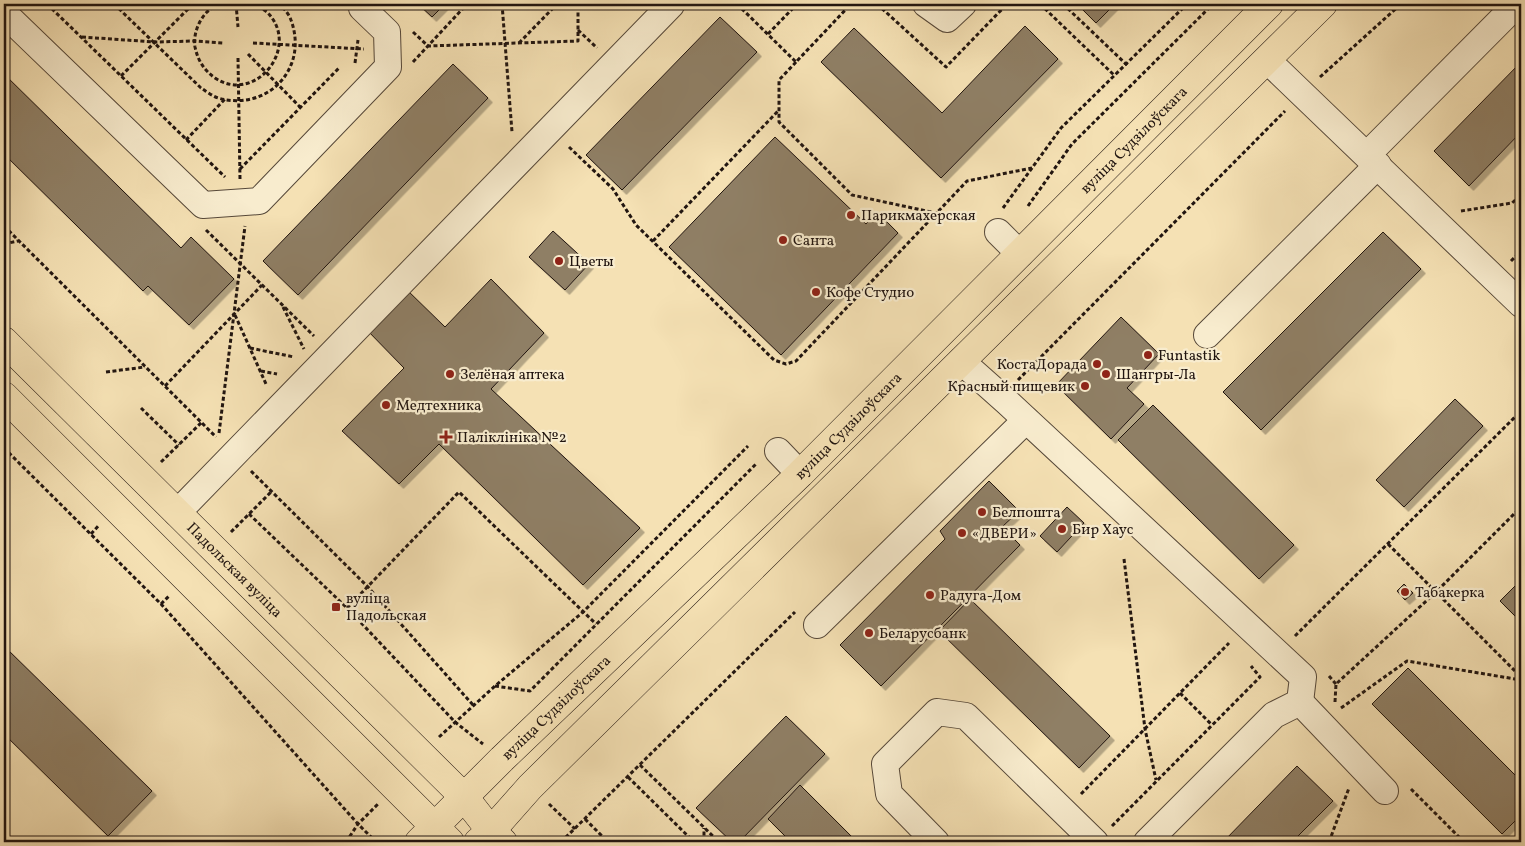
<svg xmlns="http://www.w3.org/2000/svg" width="1525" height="846" font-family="Vollkorn,serif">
<defs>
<filter id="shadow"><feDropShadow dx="4.5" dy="4.5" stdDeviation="0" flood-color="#0004"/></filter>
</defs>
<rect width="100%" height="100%" fill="#f5e1b4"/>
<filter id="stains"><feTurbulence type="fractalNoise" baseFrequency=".004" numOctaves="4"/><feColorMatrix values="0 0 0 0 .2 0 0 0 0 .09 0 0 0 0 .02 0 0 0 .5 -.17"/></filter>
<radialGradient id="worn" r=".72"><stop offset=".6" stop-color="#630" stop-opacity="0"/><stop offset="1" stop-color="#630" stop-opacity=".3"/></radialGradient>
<!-- building -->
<g fill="#8f7f65" stroke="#211510" filter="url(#shadow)">
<path d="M418,4H445L432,17Z"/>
<path d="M1077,4H1115L1096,23Z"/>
<path d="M720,17L757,52L622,190L586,155Z"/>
<path d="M1025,26L1058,59L941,178L821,62L854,28L942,113Z"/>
<path d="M1521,62V132L1469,186L1434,151Z"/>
<path d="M453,64L488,98L298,295L263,261Z"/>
<path d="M4,74L181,248L191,237L234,279L189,325L148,286L143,291L4,154Z"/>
<path d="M775,137L866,224L877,212L898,233L781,355L669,247Z"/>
<path d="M553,231L589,264L565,290L529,257Z"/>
<path d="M1383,232L1421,269L1261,430L1223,392Z"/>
<path d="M491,279L544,333L491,389L640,528L583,585L439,444L399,484L342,431L404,368L366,329L406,289L445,327Z"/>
<path d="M1121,317L1159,354L1127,388L1144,404L1111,439L1056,385Z"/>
<path d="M1455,399L1483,426L1404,507L1376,480Z"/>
<path d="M1153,405L1294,545L1259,579L1118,440Z"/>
<path d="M989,481L1019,511L1002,527L1020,545L881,686L840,645L945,539L940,531Z"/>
<path d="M1067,507L1084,523L1057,552L1040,536Z"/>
<path d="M1521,580V622L1500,601Z"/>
<path d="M1404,584L1413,593L1405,600L1397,591Z"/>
<path d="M970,599L1110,736L1079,768L939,631Z"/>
<path d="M6,648L152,791L108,836L4,734V650Z"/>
<path d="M1408,668L1521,781V815L1502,834L1372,704Z"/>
<path d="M786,716L825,754L739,842H732L696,808Z"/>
<path d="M1297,766L1333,801L1292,842H1223Z"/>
<path d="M800,785L857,842H791L768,819Z"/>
</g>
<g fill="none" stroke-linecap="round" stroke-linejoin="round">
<defs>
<g id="minor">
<path d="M926,4L947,19L963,4"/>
<path d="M4,13L203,205L259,201L388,67L387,32L362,8"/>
<path d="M1267,60L1521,304"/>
<path d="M1367,155L1517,4"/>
<path d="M998,232L1020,254"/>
<path d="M1207,335L1378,165"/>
<path d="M961,361L1007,402L1303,677L1300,702L1274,715L1147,842"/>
<path d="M778,451L800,474"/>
<path d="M177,513L671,5"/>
<path d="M817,625L1026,420"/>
<path d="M1300,702L1385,791"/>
<path d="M936,842L889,794L885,764L937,712L966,716L1095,842"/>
</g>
<g id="major">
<path id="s1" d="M4,341L465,798L491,831L503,842"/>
<path d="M4,396L450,842"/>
<path id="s2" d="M419,842L502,759L800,474L1269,4"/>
<path d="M478,842L491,831L530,787L1323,4"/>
</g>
</defs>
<!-- minor casing -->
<use href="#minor" stroke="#564839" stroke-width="28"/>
<!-- major casing -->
<use href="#major" stroke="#211510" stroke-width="29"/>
<!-- path -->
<g stroke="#211510" stroke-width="3" stroke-dasharray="4 2.5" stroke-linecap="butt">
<path d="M47,4L225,177"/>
<path d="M114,4L201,88C206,91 212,96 218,98C267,112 309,69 291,20C289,14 284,9 280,4"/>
<path d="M220,4C216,6 210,9 207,12C198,21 193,36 195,47C198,61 204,70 215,78C255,105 302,47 267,12C263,9 258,6 254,4"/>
<path d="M236,4L238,27"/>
<path d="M502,4L512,132"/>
<path d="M737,4L796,62L851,4"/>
<path d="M877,4L946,67L1007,4"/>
<path d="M1040,4L1115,76"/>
<path d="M1063,4L1127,65"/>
<path d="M578,30L597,48"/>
<path d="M413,32L428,46L578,41V4"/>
<path d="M768,34L797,4"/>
<path d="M82,37L155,42L194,41L223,43"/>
<path d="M253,43L364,49"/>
<path d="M519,43L557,4"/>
<path d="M248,54L300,107"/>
<path d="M238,58L240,179"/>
<path d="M413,62L467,4"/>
<path d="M796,62L779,80V122L852,195L945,215"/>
<path d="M355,63L358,40"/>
<path d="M121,76L193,4"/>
<path d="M1320,77L1401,4"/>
<path d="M186,140L225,99"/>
<path d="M569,147L613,189L636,225L774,360L786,364L796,361L967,181L1032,168"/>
<path d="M240,169L339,68"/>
<path d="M1028,206L1072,144L1213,4"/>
<path d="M1003,208L1061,128L1187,4"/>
<path d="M1461,211L1512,203L1521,195"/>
<path d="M4,226L216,437"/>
<path d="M206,230L314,336"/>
<path d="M653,241L779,110"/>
<path d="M4,244L18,241"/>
<path d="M1511,261L1521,251"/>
<path d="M283,307L304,349"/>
<path d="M235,315L266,384"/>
<path d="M250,348L294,357"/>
<path d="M261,371L277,374"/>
<path d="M106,372L145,367"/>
<path d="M1018,380L1285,111"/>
<path d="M165,386L262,285"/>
<path d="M141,408L179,445"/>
<path d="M219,433L245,226"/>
<path d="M4,448L161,604L358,824L376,842"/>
<path d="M161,462L202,422"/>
<path d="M251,471L368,587L473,705"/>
<path d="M249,514L347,608L455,722L483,744"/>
<path d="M231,532L271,492"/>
<path d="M91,534L99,525"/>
<path d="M1388,544L1521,677"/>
<path d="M1124,559L1145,729L1156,780"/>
<path d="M161,604L169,596"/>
<path d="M347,608L459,492L596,624"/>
<path d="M1295,636L1521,411"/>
<path d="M1329,676L1336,684"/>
<path d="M495,686L530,691L757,463"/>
<path d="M1180,693L1212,725"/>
<path d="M1335,702L1336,684L1436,592L1521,507"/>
<path d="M1341,708L1407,661L1521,680"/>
<path d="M439,737L495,686L583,612L748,446"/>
<path d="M640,765L719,842"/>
<path d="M628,777L694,842"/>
<path d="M1411,789L1464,842"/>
<path d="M1081,794L1229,643"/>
<path d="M549,804L575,829"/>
<path d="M585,819L608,842"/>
<path d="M1112,826L1260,677L1251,666"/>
<path d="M346,842L358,824L378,804"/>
<path d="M561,842L795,612"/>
<path d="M704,842V828"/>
<path d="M1329,842L1349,788"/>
</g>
<!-- minor -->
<use href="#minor" stroke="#f8ecce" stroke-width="26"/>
<!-- major -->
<use href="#major" stroke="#f5e1b4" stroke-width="28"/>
</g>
<!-- markers -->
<g fill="#8f2418" stroke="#f8ecce" stroke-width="2">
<circle cx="851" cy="215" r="5"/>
<circle cx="783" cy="240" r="5"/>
<circle cx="559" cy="261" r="5"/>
<circle cx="816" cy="292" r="5"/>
<circle cx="1148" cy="355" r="5"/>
<circle cx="1097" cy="364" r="5"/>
<circle cx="450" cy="374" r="5"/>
<circle cx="1106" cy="374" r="5"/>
<circle cx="1085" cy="386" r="5"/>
<circle cx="386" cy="405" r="5"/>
<path d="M443.5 429.5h5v5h5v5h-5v5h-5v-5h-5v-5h5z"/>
<circle cx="982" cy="512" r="5"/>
<circle cx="1062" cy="529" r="5"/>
<circle cx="962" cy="533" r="5"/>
<circle cx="1405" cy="592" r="5"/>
<circle cx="930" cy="595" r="5"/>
<rect x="331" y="602" width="10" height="10" rx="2.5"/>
<circle cx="869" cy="633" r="5"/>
</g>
<g text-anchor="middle" stroke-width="4.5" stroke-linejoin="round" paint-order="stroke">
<!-- street labels -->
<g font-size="15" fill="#211510" stroke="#f8ecce">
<text dy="5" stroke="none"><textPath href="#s2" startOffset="1002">вуліца Судзілоўскага</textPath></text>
<text dy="5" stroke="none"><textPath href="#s2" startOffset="598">вуліца Судзілоўскага</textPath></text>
<text dy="5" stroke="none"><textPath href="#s1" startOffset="325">Падольская вуліца</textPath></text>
<text dy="5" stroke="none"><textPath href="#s2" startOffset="192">вуліца Судзілоўскага</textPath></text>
</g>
<!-- poi labels -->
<g font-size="15" fill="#211510" stroke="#f8ecce" text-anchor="start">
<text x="861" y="220">Парикмахерская</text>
<text x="793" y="245">Санта</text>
<text x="569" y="266">Цветы</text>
<text x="826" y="297">Кофе Студио</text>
<text x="1158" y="360">Funtastik</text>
<text x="1087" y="369" text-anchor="end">КостаДорада</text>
<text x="460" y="379">Зелёная аптека</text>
<text x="1116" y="379">Шангры-Ла</text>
<text x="1075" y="391" text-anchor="end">Красный пищевик</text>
<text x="396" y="410">Медтехника</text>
<text x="457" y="442">Паліклініка №2</text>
<text x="992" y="517">Белпошта</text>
<text x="1072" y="534">Бир Хаус</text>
<text x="972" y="538">«ДВЕРИ»</text>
<text x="1415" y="597">Табакерка</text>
<text x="940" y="600">Радуга-Дом</text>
<text x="346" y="603">вуліца<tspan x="346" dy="17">Падольская</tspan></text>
<text x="879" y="638">Беларусбанк</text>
</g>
</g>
<!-- margin -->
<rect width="1525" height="846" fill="none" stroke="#f5e1b4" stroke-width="20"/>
<rect x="5" y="5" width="1515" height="836" fill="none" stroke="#211510" stroke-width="2.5"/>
<rect x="10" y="10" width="1505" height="826" fill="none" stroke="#211510"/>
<rect width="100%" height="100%" filter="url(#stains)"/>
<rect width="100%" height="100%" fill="url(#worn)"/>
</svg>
